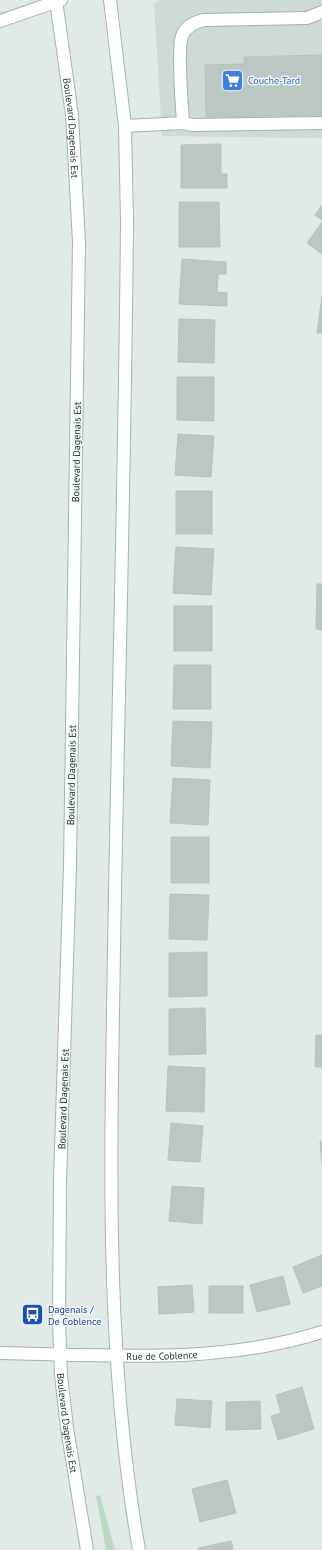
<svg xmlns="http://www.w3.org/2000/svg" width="322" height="1550" font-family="'PT Sans',sans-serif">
<rect width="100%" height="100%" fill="#e1eae6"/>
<!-- built -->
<path fill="#cfdad5" d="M161,0H322V138L162,136L154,3Z"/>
<!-- green -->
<path fill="#bcd9c4" d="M100,1495L115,1550H106L96,1496Z"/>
<!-- building -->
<g fill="#bac7c2" stroke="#b4c3bd">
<path d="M322,55V115L206,117L205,65L244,64V57Z"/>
<path d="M221,144V174H227V188H181V145Z"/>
<path d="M179,202H219L220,247H179Z"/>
<path d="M322,205V220L315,215Z"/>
<path d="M322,222V254L307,243Z"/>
<path d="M182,259L226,262V274H218L217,292L227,293V306L179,304Z"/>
<path d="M322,296V333H317Z"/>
<path d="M179,319L215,320L214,363L178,362Z"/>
<path d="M177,377H214V421L177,420Z"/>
<path d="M178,434L214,436L211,477L175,475Z"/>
<rect x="176" y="491" width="36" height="43"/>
<path d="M176,547L214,549L211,595L173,593Z"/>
<path d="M317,584H322V630L316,629Z"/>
<rect x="174" y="606" width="38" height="45"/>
<path d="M174,665H211V709H173Z"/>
<path d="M173,721L212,722L210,768L171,766Z"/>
<path d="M173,778L210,780L208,825L170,823Z"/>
<rect x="171" y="837" width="38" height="46"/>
<path d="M170,894L209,895L207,940L169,939Z"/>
<path d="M207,952V996L169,997V953Z"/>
<path d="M205,1008L206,1054L169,1055V1009Z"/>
<path d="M316,1035H322V1067H315Z"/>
<path d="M168,1066L205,1068L204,1112L166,1111Z"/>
<path d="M171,1123L203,1126L200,1162L168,1160Z"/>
<path d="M322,1141V1164L320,1142Z"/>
<path d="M172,1186L204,1188L202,1224L169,1221Z"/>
<path d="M322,1255V1286L303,1293L293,1267Z"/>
<path d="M283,1276L290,1304L257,1312L250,1285Z"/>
<path d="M192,1285L194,1312L159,1314L158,1287Z"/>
<rect x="209" y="1286" width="34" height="27"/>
<path d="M302,1387L314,1429L278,1440L271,1416L281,1413L276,1395Z"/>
<path d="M177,1399L212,1401L210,1428L175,1425Z"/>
<path d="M260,1401L261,1429L226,1430V1402Z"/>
<path d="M227,1480L236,1513L200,1522L192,1489Z"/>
<path d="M231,1541L233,1550H199L198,1548Z"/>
</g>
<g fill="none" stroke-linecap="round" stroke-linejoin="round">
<defs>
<g id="service">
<path d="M183,123L193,125L322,123"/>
<path d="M125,126L183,123C182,106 177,49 182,36C186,26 194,22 204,20L307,18L322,12"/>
</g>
<g id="minor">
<path id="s1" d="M0,1353C107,1355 219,1365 322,1332"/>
</g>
<path id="tertiary" d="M0,21L61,0"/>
<g id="secondary">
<path id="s2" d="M56,0L72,115L79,242L70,866L60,1181L59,1323L61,1375L67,1428L87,1550"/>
<path d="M110,0L125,126L127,221C125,464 118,707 114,950C111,1150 104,1352 139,1550"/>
</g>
</defs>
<!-- service casing -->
<use href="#service" stroke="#a4b1ad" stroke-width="14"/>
<!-- minor casing -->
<use href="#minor" stroke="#a4b1ad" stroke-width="14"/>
<!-- tertiary casing -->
<use href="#tertiary" stroke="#a4b1ad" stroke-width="14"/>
<!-- secondary casing -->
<use href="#secondary" stroke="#a1b5ae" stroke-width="14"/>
<!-- service -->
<use href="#service" stroke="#fff" stroke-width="12"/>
<!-- minor -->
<use href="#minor" stroke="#fff" stroke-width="12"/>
<!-- tertiary -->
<use href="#tertiary" stroke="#fff" stroke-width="12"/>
<!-- secondary -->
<use href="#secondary" stroke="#fff" stroke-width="12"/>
</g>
<!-- icons -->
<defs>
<symbol id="supermarket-square" viewBox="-11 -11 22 22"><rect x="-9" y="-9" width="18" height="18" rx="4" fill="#3f7fe0" stroke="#f1f7f4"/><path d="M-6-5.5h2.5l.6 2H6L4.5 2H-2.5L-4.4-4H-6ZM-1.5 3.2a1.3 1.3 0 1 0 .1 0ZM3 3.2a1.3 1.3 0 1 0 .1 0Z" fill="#fff"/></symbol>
<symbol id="bus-square" viewBox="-11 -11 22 22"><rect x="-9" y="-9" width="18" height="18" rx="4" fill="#1a4fb4" stroke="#f1f7f4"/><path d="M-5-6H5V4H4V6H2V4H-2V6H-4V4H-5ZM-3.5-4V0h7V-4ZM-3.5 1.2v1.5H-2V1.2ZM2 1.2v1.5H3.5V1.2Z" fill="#fff"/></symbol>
</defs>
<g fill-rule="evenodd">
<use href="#supermarket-square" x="220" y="68" width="25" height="25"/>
<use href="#bus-square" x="20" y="1302" width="25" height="25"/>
</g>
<g text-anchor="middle" stroke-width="3" stroke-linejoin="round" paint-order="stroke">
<!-- shop labels -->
<g font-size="10" fill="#366cbe" stroke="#f1f7f4" text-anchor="start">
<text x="248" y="84">Couche-Tard</text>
</g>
<!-- street labels -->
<g font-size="10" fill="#233933" stroke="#f1f7f4">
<text dy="4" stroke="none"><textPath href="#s2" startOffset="129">Boulevard Dagenais Est</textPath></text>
<text transform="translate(76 452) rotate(-89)" y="4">Boulevard Dagenais Est</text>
<text transform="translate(71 775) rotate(-89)" y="4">Boulevard Dagenais Est</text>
<text transform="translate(63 1099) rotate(-88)" y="4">Boulevard Dagenais Est</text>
<text dy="4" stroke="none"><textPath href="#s1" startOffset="162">Rue de Coblence</textPath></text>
<text dy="4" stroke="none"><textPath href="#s2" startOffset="1425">Boulevard Dagenais Est</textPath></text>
</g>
<!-- transit labels -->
<g font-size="10" fill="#164399" stroke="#f1f7f4" text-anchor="start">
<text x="48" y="1313">Dagenais /<tspan x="48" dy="12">De Coblence</tspan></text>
</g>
</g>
</svg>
